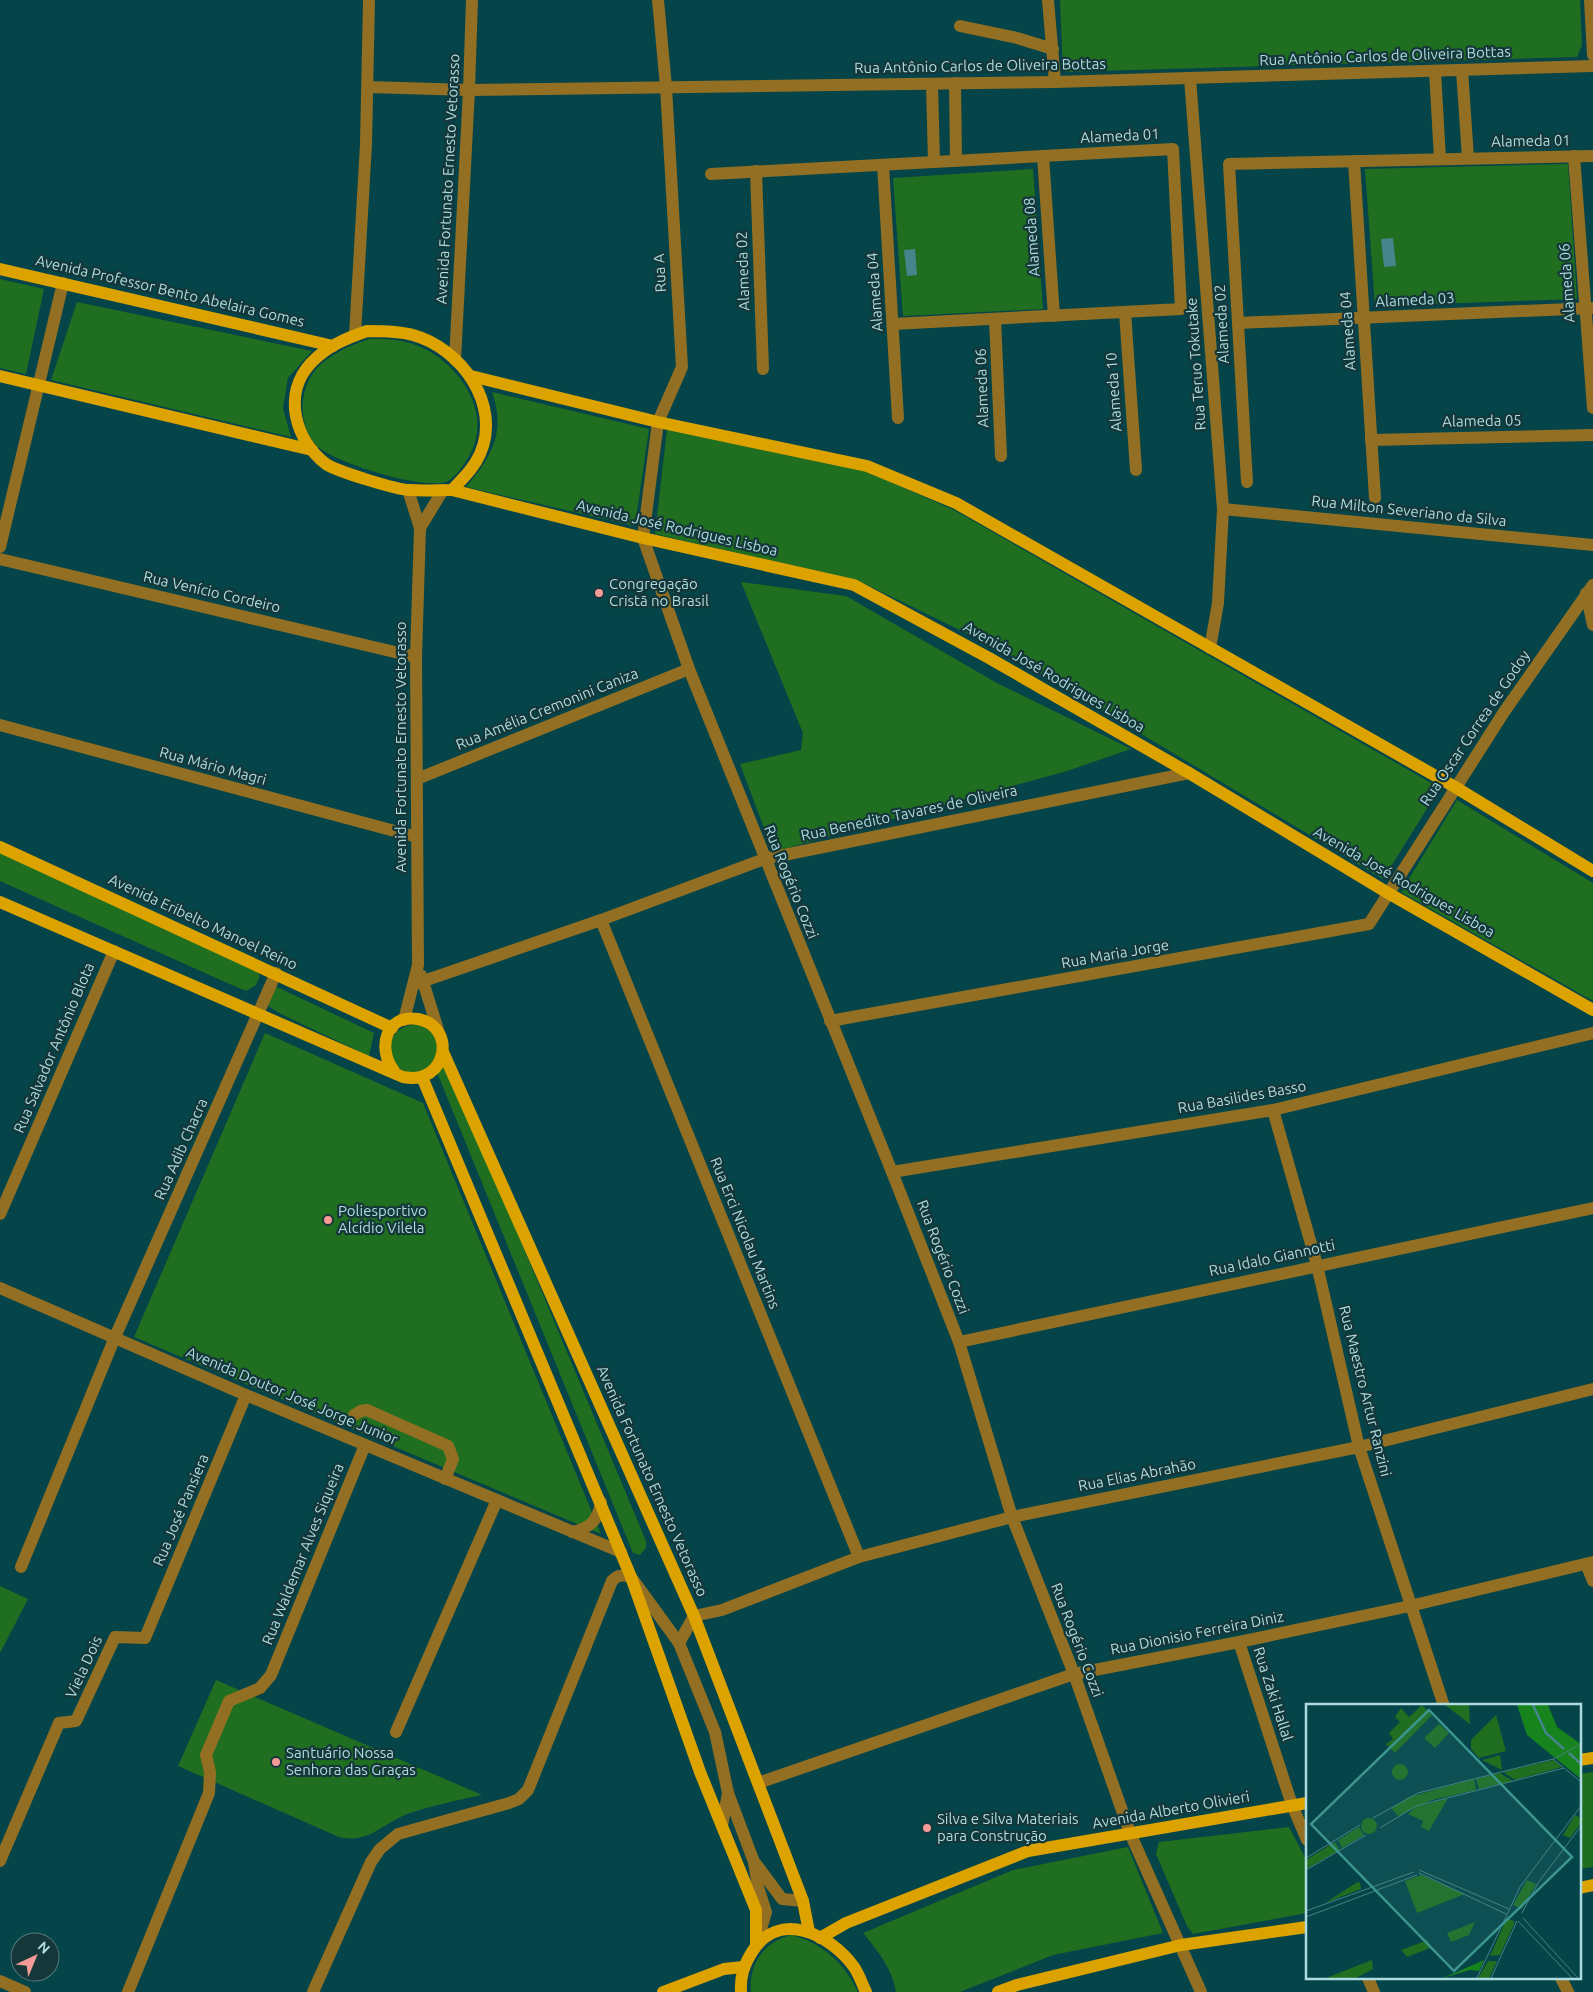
<svg xmlns="http://www.w3.org/2000/svg" width="1593" height="1992" font-family="Ubuntu,sans-serif">
<rect width="100%" height="100%" fill="#054449"/>
<!-- green -->
<g fill="#206e20">
<path d="M1060,0H1580L1582,45L1577,57L1063,72Z"/>
<path d="M1568,164L1577,299L1375,306L1365,169Z"/>
<path d="M1033,169L1043,309L903,316L893,178Z"/>
<path d="M0,279L44,289L26,374L0,368Z"/>
<path d="M77,302L312,351L288,378L283,408L291,437L51,380Z"/>
<path d="M369,339C383,339 396,339 410,343C456,357 496,412 468,458C463,466 456,476 448,481C428,492 331,462 316,445C298,424 298,390 317,368C330,354 351,345 369,339Z"/>
<path d="M492,392L649,429L635,526L466,487C492,456 506,432 492,392Z"/>
<path d="M667,429L865,471L954,510L1440,788L1383,879L1003,651L857,580L655,534Z"/>
<path d="M741,582L846,596L997,683L1131,749L1067,771L773,852L740,764L801,750L803,733Z"/>
<path d="M1457,800L1593,883V1001L1401,892Z"/>
<path d="M0,853L254,968L260,976L256,985L246,991L225,982L0,881Z"/>
<path d="M277,987L374,1033L369,1056L281,1014L268,1006L269,994Z"/>
<circle cx="414" cy="1049" r="24"/>
<path d="M265,1033L423,1103L601,1534L134,1337Z"/>
<path d="M445,1066L450,1072L646,1541V1548L640,1555L633,1553L436,1070Z"/>
<path d="M0,1586L28,1599L0,1653Z"/>
<path d="M216,1680L482,1795C458,1800 434,1805 410,1813C382,1823 370,1844 339,1837L178,1766Z"/>
<path d="M1593,1772V1867L1579,1869V1774Z"/>
<path d="M1289,1827L1307,1861V1913L1193,1934L1187,1926L1156,1854L1159,1842Z"/>
<path d="M1128,1847L1163,1933L1053,1955L960,1992H896C892,1968 878,1951 863,1933L1013,1870Z"/>
<path d="M791,1935C823,1943 844,1963 858,1992H751C748,1964 765,1941 791,1935Z"/>
</g>
<!-- water -->
<g fill="#45858b">
<path d="M1393,238L1396,266L1384,267L1381,239Z"/>
<path d="M915,249L917,275L907,276L904,250Z"/>
</g>
<g fill="none" stroke-linecap="round" stroke-linejoin="round">
<!-- minor -->
<g stroke="#926f22" stroke-width="12">
<path d="M658,0L666,87L682,367L658,422L643,538L689,669L892,1172L959,1342L1012,1517L1074,1674L1130,1833L1201,1992"/>
<path d="M1048,0L1055,82"/>
<path d="M1590,0L1593,55"/>
<path d="M960,26L1017,38L1053,49"/>
<path d="M1462,70L1468,158"/>
<path d="M1435,71L1440,159"/>
<path d="M1190,78L1223,509L1218,603L1210,648"/>
<path d="M955,83L956,161"/>
<path d="M932,84L934,162"/>
<path d="M368,87L469,90L1055,82L1593,66"/>
<path d="M1043,156L1054,316"/>
<path d="M1574,156L1593,408"/>
<path d="M1354,161L1375,498"/>
<path d="M883,165L898,418"/>
<path d="M756,171L763,369"/>
<path d="M711,174L1173,149L1181,309L893,324"/>
<path d="M1125,312L1136,470"/>
<path d="M995,319L1001,456"/>
<path d="M1238,323L1593,308"/>
<path d="M355,335L366,144L369,0"/>
<path d="M455,360L469,90L472,0"/>
<path d="M1371,440L1593,435"/>
<path d="M1247,482L1229,164L1593,156"/>
<path d="M1223,509L1593,545"/>
<path d="M420,528L443,490"/>
<path d="M0,547L63,283"/>
<path d="M0,559L416,657"/>
<path d="M1586,593L1593,625"/>
<path d="M0,725L417,837"/>
<path d="M417,779L689,669"/>
<path d="M601,920L859,1557"/>
<path d="M421,975L439,1033"/>
<path d="M415,984L601,920L764,859L1189,773"/>
<path d="M404,1020L418,965L416,657L420,528L408,490"/>
<path d="M830,1021L1369,924L1504,712L1593,585"/>
<path d="M1273,1110L1317,1265L1359,1447L1444,1706"/>
<path d="M892,1172L1273,1110L1593,1033"/>
<path d="M0,1214L114,951"/>
<path d="M0,1288L246,1395L621,1552"/>
<path d="M959,1342L1593,1208"/>
<path d="M354,1415L361,1411L367,1410L448,1446L453,1459L445,1479"/>
<path d="M572,1532C590,1528 598,1521 601,1502"/>
<path d="M1586,1564L1593,1581"/>
<path d="M21,1567L115,1337L276,973"/>
<path d="M1239,1642L1292,1805L1307,1840"/>
<path d="M679,1643L694,1616L722,1610L859,1557L1012,1517L1359,1447L1593,1389"/>
<path d="M396,1732L497,1500"/>
<path d="M758,1783L1074,1674L1239,1642L1410,1606L1593,1562"/>
<path d="M722,1826L728,1793"/>
<path d="M0,1861L59,1723L76,1721L115,1637L145,1638L246,1395"/>
<path d="M756,1864L782,1899L803,1901"/>
<path d="M1368,1978L1374,1992"/>
<path d="M1561,1978L1568,1992"/>
<path d="M0,1981L25,1992"/>
<path d="M128,1992L209,1793L210,1772L206,1755L229,1701L260,1688L271,1675L365,1445"/>
<path d="M313,1992L371,1862L380,1849L398,1834L509,1803L519,1799L528,1790L612,1581C618,1574 623,1575 631,1577L679,1643L715,1732L728,1793L754,1862L758,1887L766,1912L758,1939"/>
</g>
<!-- major -->
<g stroke="#dca300" stroke-width="12">
<path d="M0,269L333,346"/>
<path d="M367,331C382,331 399,331 413,335C461,348 502,405 480,454C474,468 463,478 452,490C438,490 424,491 410,490C397,490 336,471 326,464C295,440 282,394 311,363C327,346 347,338 367,331Z"/>
<path d="M0,376L312,450"/>
<path d="M471,376L658,422L867,466L956,503L1455,787L1593,871"/>
<path d="M452,490L643,538L854,585L989,658L1189,773L1388,893L1593,1010"/>
<path d="M0,847L392,1028"/>
<path d="M0,902L403,1077C448,1086 457,1026 418,1019C385,1014 377,1049 394,1071"/>
<path d="M443,1052L694,1616L803,1901L809,1932"/>
<path d="M422,1077L631,1577L700,1772L756,1910V1945"/>
<path d="M1579,1760L1593,1758"/>
<path d="M1579,1888L1593,1885"/>
<path d="M820,1938L846,1923L1028,1851L1307,1803"/>
<path d="M663,1992L724,1969L743,1967"/>
<path d="M741,1992C740,1976 744,1965 752,1952C779,1909 830,1934 854,1967C859,1974 862,1984 866,1992"/>
<path d="M998,1992L1017,1985L1181,1945L1307,1927"/>
</g>
</g>
<!-- markers -->
<g fill="#f59b97" stroke="#16373a" stroke-width="2">
<circle cx="599" cy="593" r="5"/>
<circle cx="328" cy="1220" r="5"/>
<circle cx="276" cy="1762" r="5"/>
<circle cx="927" cy="1828" r="5"/>
</g>
<g text-anchor="middle" stroke-width="4.5" stroke-linejoin="round" paint-order="stroke">
<!-- street labels -->
<g font-size="15" fill="#addbdf" stroke="#16373a">
<text transform="translate(1385 56) rotate(-2)" y="5">Rua Antônio Carlos de Oliveira Bottas</text>
<text transform="translate(980 66) rotate(-1)" y="5">Rua Antônio Carlos de Oliveira Bottas</text>
<text transform="translate(1120 136) rotate(-3)" y="5">Alameda 01</text>
<text transform="translate(1531 141) rotate(-1)" y="5">Alameda 01</text>
<text transform="translate(448 179) rotate(-87)" y="5">Avenida Fortunato Ernesto Vetorasso</text>
<text transform="translate(1032 237) rotate(-94)" y="5">Alameda 08</text>
<text transform="translate(743 271) rotate(-92)" y="5">Alameda 02</text>
<text transform="translate(660 273) rotate(-93)" y="5">Rua A</text>
<text transform="translate(1567 283) rotate(-94)" y="5">Alameda 06</text>
<text transform="translate(170 291) rotate(13)" y="5">Avenida Professor Bento Abelaira Gomes</text>
<text transform="translate(875 292) rotate(-94)" y="5">Alameda 04</text>
<text transform="translate(1415 300) rotate(-3)" y="5">Alameda 03</text>
<text transform="translate(1222 324) rotate(-93)" y="5">Alameda 02</text>
<text transform="translate(1348 331) rotate(-94)" y="5">Alameda 04</text>
<text transform="translate(1196 364) rotate(-94)" y="5">Rua Teruo Tokutake</text>
<text transform="translate(982 388) rotate(-92)" y="5">Alameda 06</text>
<text transform="translate(1114 392) rotate(-94)" y="5">Alameda 10</text>
<text transform="translate(1482 421) rotate(-1)" y="5">Alameda 05</text>
<text transform="translate(1409 511) rotate(6)" y="5">Rua Milton Severiano da Silva</text>
<text transform="translate(677 528) rotate(13)" y="5">Avenida José Rodrigues Lisboa</text>
<text transform="translate(212 592) rotate(13)" y="5">Rua Venício Cordeiro</text>
<text transform="translate(1054 677) rotate(30)" y="5">Avenida José Rodrigues Lisboa</text>
<text transform="translate(547 709) rotate(-22)" y="5">Rua Amélia Cremonini Caniza</text>
<text transform="translate(1475 728) rotate(-56)" y="5">Rua Oscar Correa de Godoy</text>
<text transform="translate(401 747) rotate(-90)" y="5">Avenida Fortunato Ernesto Vetorasso</text>
<text transform="translate(213 766) rotate(15)" y="5">Rua Mário Magri</text>
<text transform="translate(909 813) rotate(-12)" y="5">Rua Benedito Tavares de Oliveira</text>
<text transform="translate(791 882) rotate(68)" y="5">Rua Rogério Cozzi</text>
<text transform="translate(1404 882) rotate(30)" y="5">Avenida José Rodrigues Lisboa</text>
<text transform="translate(203 922) rotate(25)" y="5">Avenida Eribelto Manoel Reino</text>
<text transform="translate(1115 954) rotate(-10)" y="5">Rua Maria Jorge</text>
<text transform="translate(54 1048) rotate(-67)" y="5">Rua Salvador Antônio Blota</text>
<text transform="translate(1242 1097) rotate(-10)" y="5">Rua Basilides Basso</text>
<text transform="translate(181 1149) rotate(-66)" y="5">Rua Adib Chacra</text>
<text transform="translate(745 1233) rotate(68)" y="5">Rua Erci Nicolau Martins</text>
<text transform="translate(943 1257) rotate(69)" y="5">Rua Rogério Cozzi</text>
<text transform="translate(1272 1258) rotate(-12)" y="5">Rua Idalo Giannotti</text>
<text transform="translate(1365 1391) rotate(76)" y="5">Rua Maestro Artur Ranzini</text>
<text transform="translate(292 1396) rotate(23)" y="5">Avenida Doutor José Jorge Junior</text>
<text transform="translate(1137 1475) rotate(-11)" y="5">Rua Elias Abrahão</text>
<text transform="translate(652 1481) rotate(66)" y="5">Avenida Fortunato Ernesto Vetorasso</text>
<text transform="translate(181 1510) rotate(-67)" y="5">Rua José Pansiera</text>
<text transform="translate(303 1554) rotate(-68)" y="5">Rua Waldemar Alves Siqueira</text>
<text transform="translate(1197 1633) rotate(-11)" y="5">Rua Dionisio Ferreira Diniz</text>
<text transform="translate(1077 1640) rotate(69)" y="5">Rua Rogério Cozzi</text>
<text transform="translate(84 1667) rotate(-65)" y="5">Viela Dois</text>
<text transform="translate(1273 1694) rotate(72)" y="5">Rua Zaki Hallal</text>
<text transform="translate(1171 1810) rotate(-10)" y="5">Avenida Alberto Olivieri</text>
</g>
<!-- poi labels -->
<g font-size="15" fill="#addbdf" stroke="#16373a" text-anchor="start">
<text x="609" y="589">Congregação<tspan x="609" dy="17">Cristã no Brasil</tspan></text>
<text x="338" y="1216">Poliesportivo<tspan x="338" dy="17">Alcídio Vilela</tspan></text>
<text x="286" y="1758">Santuário Nossa<tspan x="286" dy="17">Senhora das Graças</tspan></text>
<text x="937" y="1824">Silva e Silva Materiais<tspan x="937" dy="17">para Construção</tspan></text>
</g>
</g>
<!-- overview -->
<g transform="translate(1306 1704)">
<rect width="275" height="275" fill="#054449"/>
<path d="M116,1L126,11L89,49L80,40L87,35L83,29L94,18L89,13L95,4L103,13ZM139,1H163L164,20ZM190,11L200,47L173,54L165,45V36ZM133,20L143,29L129,44L118,34ZM194,51L196,66L176,56ZM247,56L256,63L209,76L197,68ZM86 68a8 8 0 1 1 16 0a8 8 0 1 1-16 0ZM194,69L207,77L173,85L170,75ZM168,75L170,86L126,96L92,112L85,104L103,93ZM142,94L123,127L115,123L117,117L102,110L110,103ZM269,111L275,114V119L264,134L257,131ZM55 122a8 8 0 1 1 16 0a8 8 0 1 1-16 0ZM53,123L58,131L36,144L32,136ZM29,138L34,146L0,165V156ZM115,171L159,190L111,209L99,177ZM221,176L230,180L216,205L207,201ZM50,179L54,178L55,185L19,199ZM201,214L209,218L194,251L184,252ZM169,218L163,231L145,238L141,229ZM122,236L124,244L101,253L95,246ZM66,256L67,265L50,274H20ZM182,257H191L183,274H172Z" fill="#206e20"/>
<path d="M211,1H242L251,23L275,40V75L221,31ZM178,256L173,267L164,266L137,274Z" fill="#17831c"/>
<path fill="none" stroke="#45858b" stroke-width="2.5" d="M227,1L240,29L258,45M263,49L275,60"/>
<path fill="none" stroke="#488085" stroke-width="1" d="M247,55L275,78M67,114L112,89L247,55L275,40M74,124L110,102L258,64M0,154L54,121M0,166L60,131M113,166L203,205M113,169L200,210M0,207L108,168M216,209L232,179L275,122M0,213L111,171M217,214L272,274M212,217L266,274M171,274L214,183L275,102M185,274L211,217"/>
<path fill="#3e9490" fill-opacity="0.15" stroke="#3e9490" stroke-width="2.5" d="M123,6L266,153L148,267L5,120Z"/>
<rect width="275" height="275" fill="none" stroke="#addbdf" stroke-width="2.5"/>
</g>
<!-- north arrow -->
<g transform="translate(35 1957) rotate(44)"><circle r="24" fill="#16373a" stroke="#52797c"/>
<path d="M0-4L9 19L0 12L-9 19Z" fill="#f59b97"/>
<text y="-8" font-size="14" font-weight="bold" text-anchor="middle" fill="#addbdf">N</text>
</g>
</svg>
